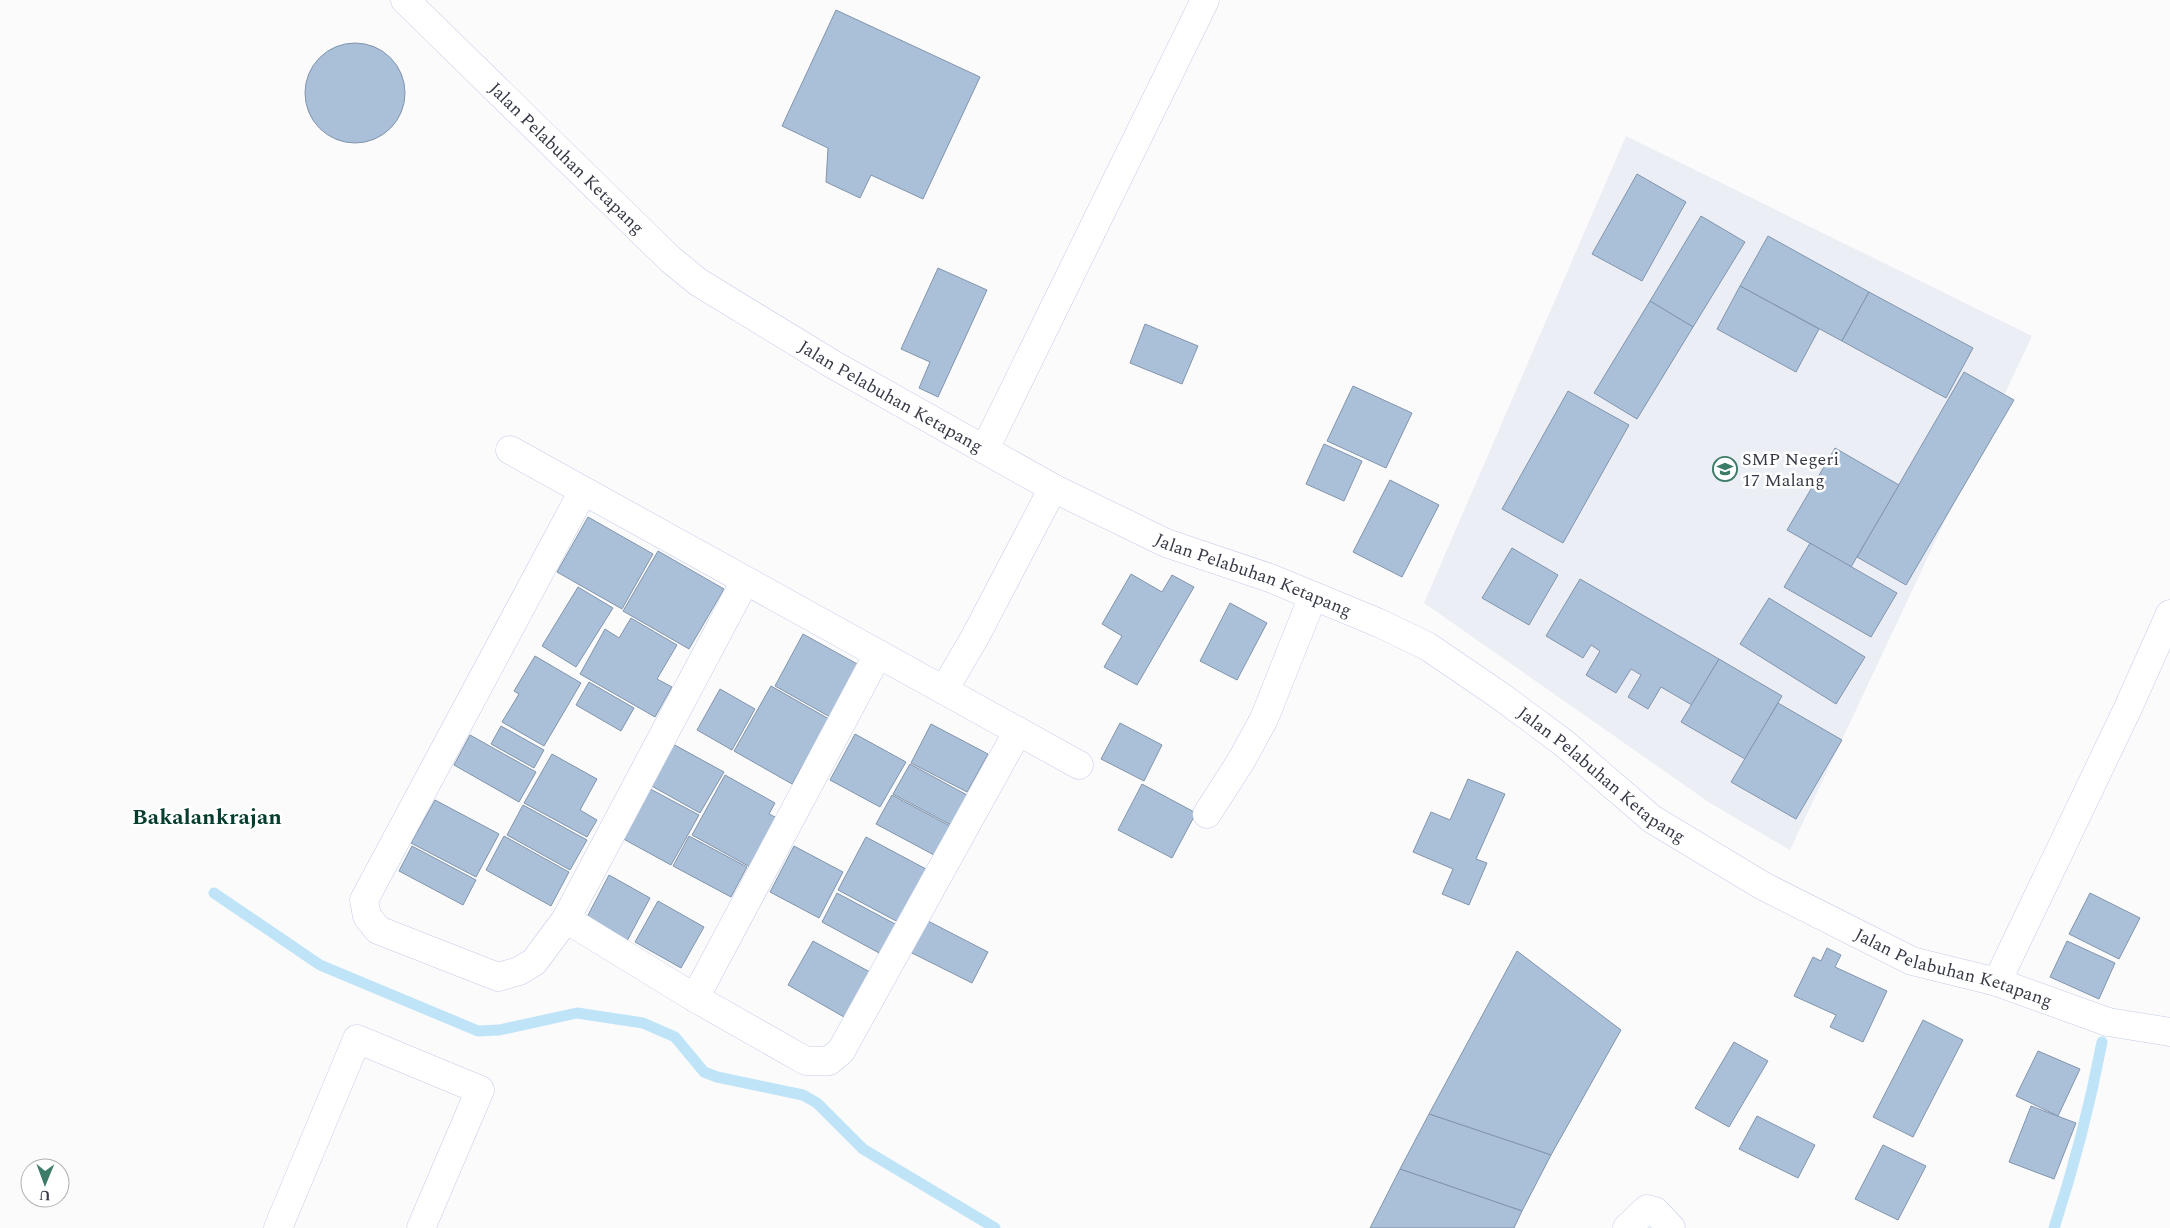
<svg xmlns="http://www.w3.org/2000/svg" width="2170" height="1228" font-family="Spectral,serif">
<rect width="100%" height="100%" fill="#fbfbfb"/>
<!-- built -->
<path fill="#eceef5" d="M1626,136L2032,336L1790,850L1710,803L1424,603Z"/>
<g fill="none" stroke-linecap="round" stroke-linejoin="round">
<!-- stream -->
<g stroke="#bfe4f8" stroke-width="11">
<path d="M214,893L320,965L478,1031L499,1030L577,1013L643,1023L675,1037L704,1072L717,1077L803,1095L817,1103L863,1149L995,1228"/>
<path d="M2054,1228C2074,1167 2090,1105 2102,1042"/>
</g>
</g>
<!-- building -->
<g fill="#aabfd8" stroke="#8195ad">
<path d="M836,10L980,77L923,199L871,175L860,198L826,182L828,148L782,126Z"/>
<circle cx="355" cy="93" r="50"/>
<path d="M1637,174L1686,202L1642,281L1592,254Z"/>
<path d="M1701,216L1745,242L1693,327L1650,301Z"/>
<path d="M1768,236L1869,292L1842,341L1740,286Z"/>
<path d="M938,268L987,290L938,397L919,388L930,362L901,349Z"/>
<path d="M1740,286L1819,329L1796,372L1717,329Z"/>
<path d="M1869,292L1973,348L1946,398L1842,341Z"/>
<path d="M1650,301L1693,327L1637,419L1594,393Z"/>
<path d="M1145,324L1198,346L1182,384L1130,363Z"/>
<path d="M1964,372L2014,400L1906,585L1857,557Z"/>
<path d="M1353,386L1412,413L1386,468L1327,441Z"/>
<path d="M1568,391L1629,425L1563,543L1502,509Z"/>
<path d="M1324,444L1362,461L1344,501L1306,484Z"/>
<path d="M1835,448L1899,485L1851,567L1787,530Z"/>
<path d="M1390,480L1439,505L1402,577L1353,552Z"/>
<path d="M588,517L653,554L622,609L557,572Z"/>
<path d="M1810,543L1897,593L1871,637L1784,587Z"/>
<path d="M1512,548L1558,575L1529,625L1482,598Z"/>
<path d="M658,551L724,589L689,649L623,611Z"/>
<path d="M1131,574L1162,592L1172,575L1194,587L1137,685L1104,667L1122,636L1102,624Z"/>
<path d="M1580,579L1719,659L1692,705L1661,687L1648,709L1628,697L1641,675L1631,669L1616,693L1586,675L1600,651L1591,645L1583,658L1546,636Z"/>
<path d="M578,587L613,608L576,667L542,646Z"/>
<path d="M1769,598L1865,657L1836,704L1740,644Z"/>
<path d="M1230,603L1267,623L1237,680L1200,661Z"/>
<path d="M631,618L677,645L657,679L672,687L655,717L580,674L605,629L619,638Z"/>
<path d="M803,634L859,665L830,717L775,686Z"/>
<path d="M535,656L581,683L544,746L502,722L519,694L514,691Z"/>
<path d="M1719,659L1782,696L1745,759L1681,722Z"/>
<path d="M589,682L634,708L621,731L576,705Z"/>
<path d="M771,686L829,719L792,784L734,751Z"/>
<path d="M720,689L755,709L732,750L697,730Z"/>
<path d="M1778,703L1842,740L1796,819L1731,782Z"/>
<path d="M1120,723L1162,745L1144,781L1101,759Z"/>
<path d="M931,724L988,754L967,792L911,763Z"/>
<path d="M501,726L544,750L534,768L491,744Z"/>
<path d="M855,734L906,762L880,807L830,780Z"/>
<path d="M470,735L536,772L519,802L454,765Z"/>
<path d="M671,743L724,772L700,813L648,784Z"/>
<path d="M552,754L597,779L580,810L597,820L587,837L524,803Z"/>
<path d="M910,764L967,795L951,825L893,794Z"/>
<path d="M725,775L775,803L769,814L777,818L750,867L692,835Z"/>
<path d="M1468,779L1505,794L1476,859L1487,863L1469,905L1442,894L1453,869L1413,852L1431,812L1450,820Z"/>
<path d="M641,784L699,815L671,865L618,836Z"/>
<path d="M1142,784L1196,813L1172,858L1118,830Z"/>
<path d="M892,795L950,826L934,855L876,824Z"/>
<path d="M435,800L499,834L476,877L411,843Z"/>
<path d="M523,805L587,840L570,870L507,835Z"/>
<path d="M504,836L569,872L551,906L486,870Z"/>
<path d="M689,836L747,867L731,897L673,866Z"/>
<path d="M866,837L926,869L898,922L838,890Z"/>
<path d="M412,846L476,880L463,905L399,871Z"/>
<path d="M794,846L843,872L819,918L770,892Z"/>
<path d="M609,875L650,898L627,941L586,919Z"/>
<path d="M837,893L897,925L881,954L822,922Z"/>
<path d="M2090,893L2140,918L2119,959L2069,934Z"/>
<path d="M658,901L704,927L681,968L635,942Z"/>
<path d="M926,920L988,952L972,983L910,952Z"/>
<path d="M813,941L870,972L844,1017L788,985Z"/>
<path d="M2067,941L2115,963L2099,999L2050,977Z"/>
<path d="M1827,948L1841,955L1835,967L1887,991L1863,1042L1830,1027L1836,1015L1794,996L1813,957L1821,961Z"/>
<path d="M1517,951L1621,1030L1551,1155L1429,1114Z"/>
<path d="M1923,1020L1963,1040L1913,1137L1873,1117Z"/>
<path d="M1734,1042L1768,1061L1729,1127L1695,1108Z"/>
<path d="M2038,1051L2080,1069L2058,1116L2016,1096Z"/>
<path d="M2031,1106L2076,1123L2054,1179L2009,1162Z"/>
<path d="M1429,1114L1551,1155L1522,1211L1400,1169Z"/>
<path d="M1757,1116L1815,1145L1798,1178L1739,1149Z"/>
<path d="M1883,1145L1926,1166L1898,1220L1855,1199Z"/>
<path d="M1400,1169L1522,1211L1514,1228H1370Z"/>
</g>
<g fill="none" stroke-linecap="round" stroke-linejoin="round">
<defs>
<g id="minor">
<path id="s1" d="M405,0L670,259L698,282L834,365L1053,488L1166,543L1270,578L1379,623L1427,646L1499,695L1565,744L1652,819L1763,886L1912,961L1997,982L2108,1022L2170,1032"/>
<path d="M985,449L1205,0"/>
<path d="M510,450L1079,765"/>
<path d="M583,491L364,900L367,916L378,930L498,977L519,971L534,962L566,919L695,998L806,1061H829L841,1051L1018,731"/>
<path d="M944,690L975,637L1053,488"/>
<path d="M1207,814L1241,761L1264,719L1313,596"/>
<path d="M566,919L745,581"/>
<path d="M1997,982L2128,708L2170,614"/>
<path d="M695,998L878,654"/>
<path d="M278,1228L357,1039L480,1090L421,1228"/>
<path d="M1627,1228L1647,1209L1655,1211L1671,1228"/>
</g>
</defs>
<!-- minor casing -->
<use href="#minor" stroke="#c4ccea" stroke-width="29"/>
<!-- minor -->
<use href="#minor" stroke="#fff" stroke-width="28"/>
</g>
<!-- icons -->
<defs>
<symbol id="school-ring" viewBox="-11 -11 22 22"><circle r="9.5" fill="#fff" stroke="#3c7b67" stroke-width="1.5"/><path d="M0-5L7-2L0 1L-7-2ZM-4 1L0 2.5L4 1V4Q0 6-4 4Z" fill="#3c7b67"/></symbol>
</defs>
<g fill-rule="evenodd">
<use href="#school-ring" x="1711" y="455" width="28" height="28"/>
</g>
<g text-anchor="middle" stroke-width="5" stroke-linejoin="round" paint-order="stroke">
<!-- street labels -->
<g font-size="18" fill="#373a46" stroke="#fff">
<text dy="6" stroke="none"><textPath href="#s1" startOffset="226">Jalan Pelabuhan Ketapang</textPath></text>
<text dy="6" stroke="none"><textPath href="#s1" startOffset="631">Jalan Pelabuhan Ketapang</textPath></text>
<text dy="6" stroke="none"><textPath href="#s1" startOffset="1036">Jalan Pelabuhan Ketapang</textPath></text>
<text dy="6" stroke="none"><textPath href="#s1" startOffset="1441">Jalan Pelabuhan Ketapang</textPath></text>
<text dy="6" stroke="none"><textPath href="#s1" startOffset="1846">Jalan Pelabuhan Ketapang</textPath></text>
</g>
<!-- poi labels -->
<g font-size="18" fill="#373a46" stroke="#fff" text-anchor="start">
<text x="1742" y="465">SMP Negeri<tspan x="1742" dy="21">17 Malang</tspan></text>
</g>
<!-- district labels -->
<g font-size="22" font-weight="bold" fill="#053d2f" stroke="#fff">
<text x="207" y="824">Bakalankrajan</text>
</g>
</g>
<!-- north arrow -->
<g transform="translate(45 1183) rotate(181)"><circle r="24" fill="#ffffff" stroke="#afb0b5"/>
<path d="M0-4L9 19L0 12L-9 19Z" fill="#3c7b67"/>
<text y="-8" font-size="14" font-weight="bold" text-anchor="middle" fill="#373a46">U</text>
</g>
</svg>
